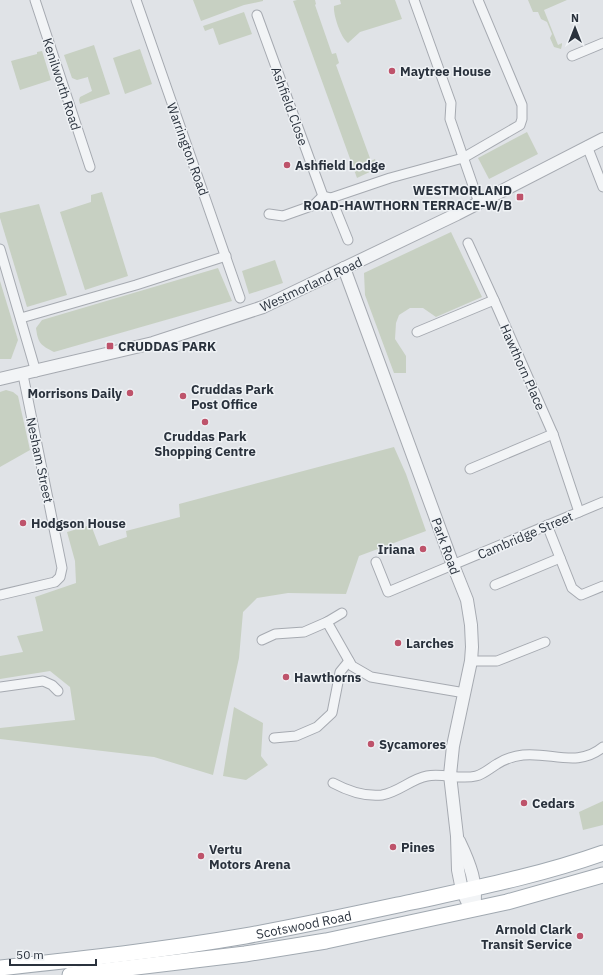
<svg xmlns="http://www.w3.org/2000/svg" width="603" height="975" font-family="'IBM Plex Sans',sans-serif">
<rect width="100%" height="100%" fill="#e0e3e7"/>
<!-- green -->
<g fill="#c7d0c2">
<path d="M193,0H263V1L244,5L201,21Z"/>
<path d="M297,0H315L316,4L315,5L332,54L336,53L339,63L336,65L371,161L375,159L378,168L357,178L293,1Z"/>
<path d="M340,0H395L402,19L360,32L348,43C341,38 333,15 334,6L341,4Z"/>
<path d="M528,0H567L544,10L558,45L562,43V45L561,49L554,47L550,38L552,34L547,22L541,19L538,12H533Z"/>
<path d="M244,12L252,34L219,45L213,28L205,31L203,26Z"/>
<path d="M94,45L110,94L80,104L79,100L80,97L92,91L88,78V77L77,80L72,78L64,55Z"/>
<path d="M140,49L152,84L125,94L113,58Z"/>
<path d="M42,51L51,80L20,90L11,61L37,54V52Z"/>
<path d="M527,132L538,154L489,179L478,158Z"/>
<path d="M102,192L128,276L85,290L60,212L91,202V195Z"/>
<path d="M39,204L67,295L27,307L0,218V213Z"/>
<path d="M451,232L482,297L436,317L423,308H410L399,315L396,323L395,339L406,356V373H394L365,295L364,273Z"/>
<path d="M275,260L283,283L249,294L242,271Z"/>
<path d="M218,268L232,301L54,352C40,345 38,343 36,328L42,320Z"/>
<path d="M0,281L18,340L11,359H0Z"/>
<path d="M6,390L13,392L18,396L30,450L0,467V392Z"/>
<path d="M394,447L406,474L426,531L359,556L346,594L288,593L257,598L243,612L239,658L213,775L154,757L0,739V728L75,720L70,687L50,671L0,679V656L23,652L17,636L43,631L35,597L76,583L75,561L67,532L91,525L99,546L127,537L126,531L180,517L179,504Z"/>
<path d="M234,707L263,723L261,756L268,765L246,780L223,776Z"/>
<path d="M603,801V825L583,830L579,812Z"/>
</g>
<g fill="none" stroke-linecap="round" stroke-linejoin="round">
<defs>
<g id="minor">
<path d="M35,0L90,167"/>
<path d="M136,0L240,298"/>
<path d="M414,0L451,103L450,119L479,203"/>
<path d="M257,15L323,196"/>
<path d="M572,56L603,43"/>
<path d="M587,146L603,187"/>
<path d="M331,198L348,240"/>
<path d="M269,214L283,216L314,205L323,196L331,198L390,178L463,158L520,125L522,119V105L478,0"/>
<path d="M468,243L494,300"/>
<path d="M0,249L36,372"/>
<path d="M21,318L136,285L226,256"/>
<path d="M417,332L494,300L553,434L579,512"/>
<path d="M470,469L553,434"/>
<path d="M547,525L572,588L581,595L603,586"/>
<path d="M376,562L388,592L603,502"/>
<path d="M495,585L560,558"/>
<path d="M0,595L55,582L60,577L62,568L23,375"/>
<path d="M327,622L342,613"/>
<path d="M262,640L275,634L304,632L327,622L352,666L371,677L465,693"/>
<path d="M471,661H497L545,642"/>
<path d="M0,687L43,681L52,685L58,691"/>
<path d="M274,738L296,736L317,727L332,713L340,672L349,661"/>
<path d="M333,783C348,791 364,797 382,795C399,792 411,779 427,776C443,773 460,780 476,776C484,774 490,768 497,764C505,759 514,756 523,755C552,752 578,768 603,747"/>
</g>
<g id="tertiary">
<path d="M344,268L453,565L467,600L471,625L472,647L471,661L453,746L450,775L457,836L458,870L462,890L467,901L474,910"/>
<path d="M0,379L153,343L263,307L457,214L603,139"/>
<path d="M459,841C470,864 478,884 474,910"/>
</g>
<g id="primary">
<path id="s1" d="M0,968C82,959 164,950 245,936C301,926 356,914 412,902C476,888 541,875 603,853"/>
<path d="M70,975L245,954L326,941L507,902L603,875"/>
</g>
</defs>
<!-- minor casing -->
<use href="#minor" stroke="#a6aab1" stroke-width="11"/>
<!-- tertiary casing -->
<use href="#tertiary" stroke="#a6aab1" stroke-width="14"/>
<!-- primary casing -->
<use href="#primary" stroke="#a1a9b1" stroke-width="17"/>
<!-- minor -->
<use href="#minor" stroke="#f2f4f6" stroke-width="9"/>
<!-- tertiary -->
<use href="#tertiary" stroke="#f2f4f6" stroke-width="12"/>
<!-- primary -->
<use href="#primary" stroke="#fff" stroke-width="15"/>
</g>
<!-- markers -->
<g fill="#be536b" stroke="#eff2f5" stroke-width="1.5">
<circle cx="392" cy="71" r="4"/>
<circle cx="287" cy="165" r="4"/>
<rect x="516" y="193" width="8" height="8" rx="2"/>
<rect x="106" y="342" width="8" height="8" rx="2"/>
<circle cx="130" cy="393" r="4"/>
<circle cx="183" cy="396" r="4"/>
<circle cx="205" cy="422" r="4"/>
<circle cx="23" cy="523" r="4"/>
<circle cx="423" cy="549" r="4"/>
<circle cx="398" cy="643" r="4"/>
<circle cx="286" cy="677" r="4"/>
<circle cx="371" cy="744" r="4"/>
<circle cx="524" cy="803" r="4"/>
<circle cx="393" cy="847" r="4"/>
<circle cx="201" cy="856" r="4"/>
<circle cx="580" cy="936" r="4"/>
</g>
<g text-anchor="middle" stroke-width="3" stroke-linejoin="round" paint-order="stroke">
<!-- poi labels -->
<g font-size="13" font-weight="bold" fill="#2a323d" stroke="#eff2f5" text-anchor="start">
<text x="400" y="76">Maytree House</text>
<text x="295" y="170">Ashfield Lodge</text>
<text x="512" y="195" text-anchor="end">WESTMORLAND<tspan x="512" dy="15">ROAD-HAWTHORN TERRACE-W/B</tspan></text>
<text x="118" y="351">CRUDDAS PARK</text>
<text x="191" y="394">Cruddas Park<tspan x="191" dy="15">Post Office</tspan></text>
<text x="122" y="398" text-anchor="end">Morrisons Daily</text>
<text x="205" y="441" text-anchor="middle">Cruddas Park<tspan x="205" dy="15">Shopping Centre</tspan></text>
<text x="31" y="528">Hodgson House</text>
<text x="415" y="554" text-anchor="end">Iriana</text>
<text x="406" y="648">Larches</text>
<text x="294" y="682">Hawthorns</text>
<text x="379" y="749">Sycamores</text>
<text x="532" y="808">Cedars</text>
<text x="401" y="852">Pines</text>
<text x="209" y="854">Vertu<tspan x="209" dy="15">Motors Arena</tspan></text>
<text x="572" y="934" text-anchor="end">Arnold Clark<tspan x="572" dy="15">Transit Service</tspan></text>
</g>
<!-- street labels -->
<g font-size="13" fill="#2a323d" stroke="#eff2f5">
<text transform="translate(62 84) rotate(72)" y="5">Kenilworth Road</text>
<text transform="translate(290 106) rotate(70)" y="5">Ashfield Close</text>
<text transform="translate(188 149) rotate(70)" y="5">Warrington Road</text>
<text transform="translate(311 284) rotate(-25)" y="5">Westmorland Road</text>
<text transform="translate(523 367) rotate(66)" y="5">Hawthorn Place</text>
<text transform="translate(40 460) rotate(78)" y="5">Nesham Street</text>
<text transform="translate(525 535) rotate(-23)" y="5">Cambridge Street</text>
<text transform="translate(446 546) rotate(70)" y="5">Park Road</text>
<text dy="5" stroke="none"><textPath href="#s1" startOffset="307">Scotswood Road</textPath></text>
</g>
</g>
<!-- north arrow -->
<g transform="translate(575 28)" stroke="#eff2f5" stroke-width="3" paint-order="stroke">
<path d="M0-3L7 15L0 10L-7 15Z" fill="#2a323d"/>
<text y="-6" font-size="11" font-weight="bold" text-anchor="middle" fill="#2a323d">N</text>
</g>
<!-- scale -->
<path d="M10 959v6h86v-6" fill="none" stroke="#2a323d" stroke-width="2"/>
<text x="16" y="959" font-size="12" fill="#2a323d" stroke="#eff2f5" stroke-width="3" paint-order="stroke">50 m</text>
</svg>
